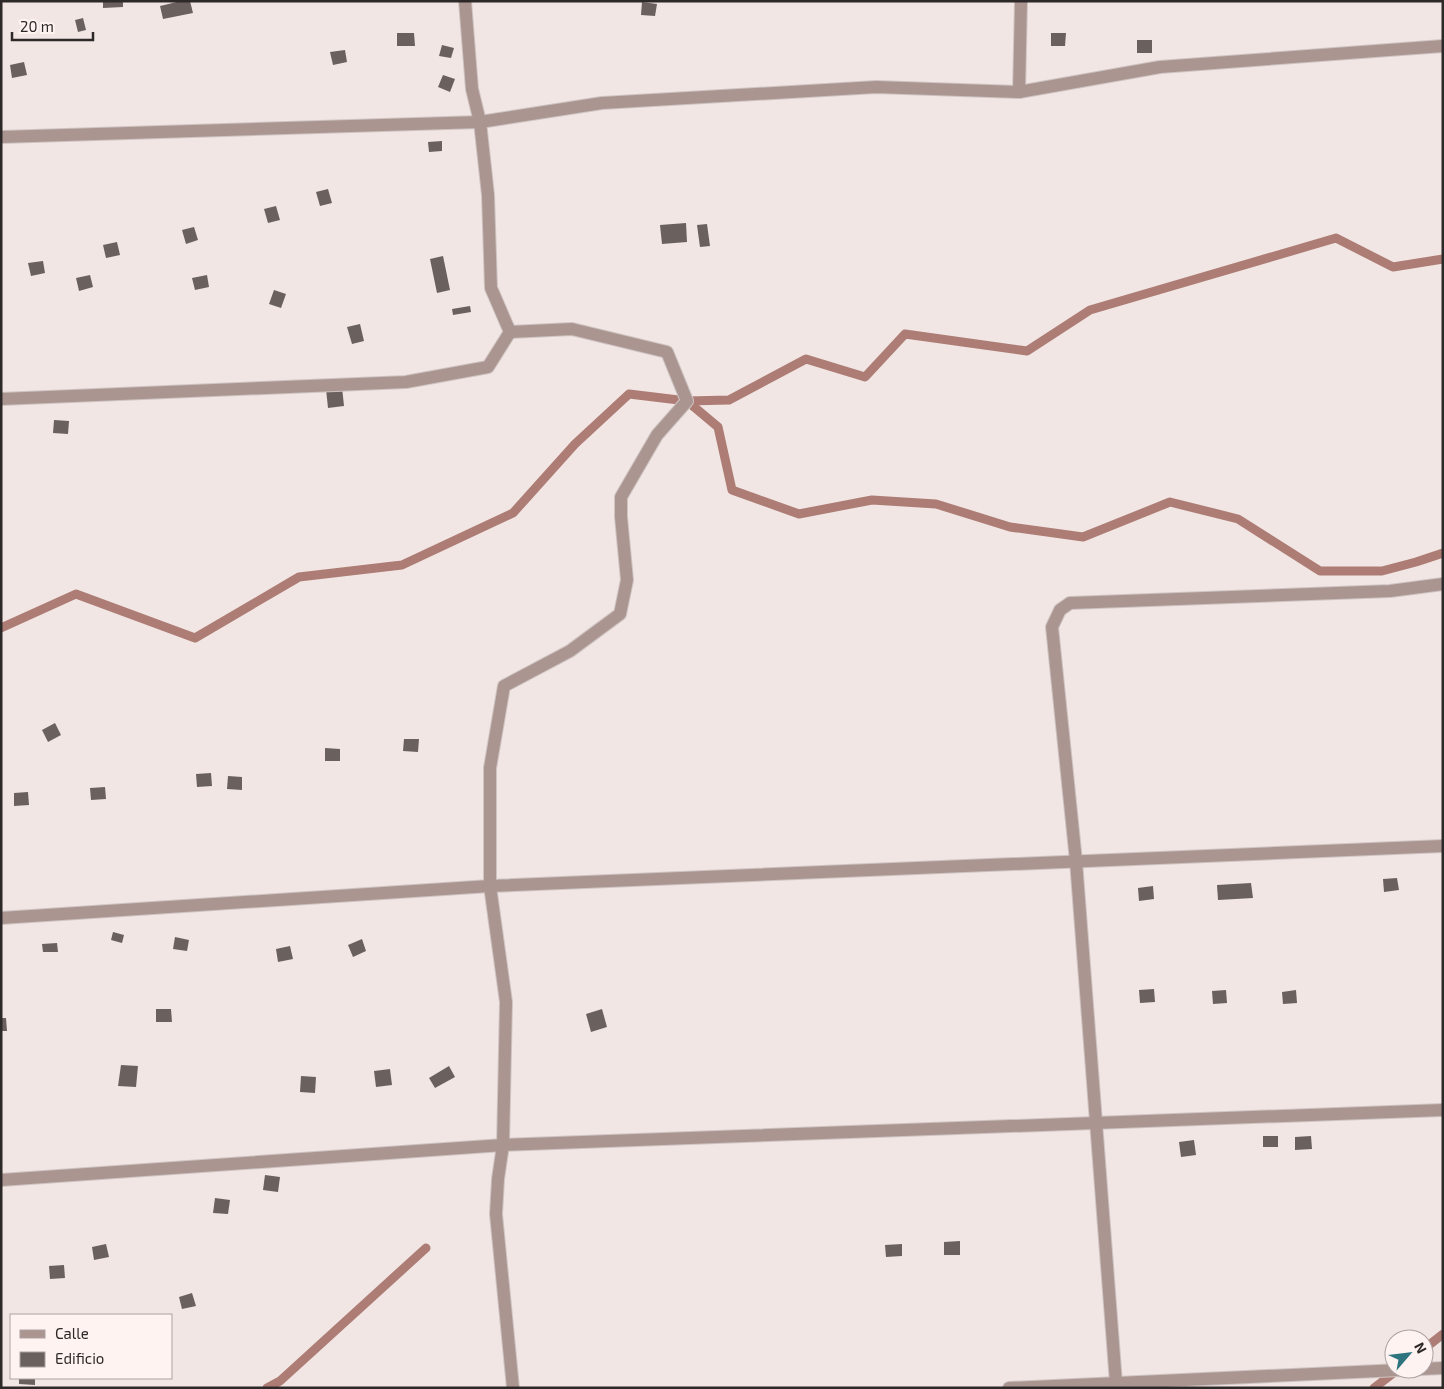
<svg xmlns="http://www.w3.org/2000/svg" width="1444" height="1389" font-family="'Exo 2',sans-serif">
<rect width="100%" height="100%" fill="#f1e6e4"/>
<g fill="none" stroke-linecap="round" stroke-linejoin="round">
<!-- stream -->
<g stroke="#ad7d75" stroke-width="9">
<path d="M687,401L718,427L732,490L799,514L872,500L936,504L1010,527L1083,537L1170,502L1238,519L1320,571H1382L1416,562L1443,553"/>
<path d="M1,628L76,594L195,638L299,577L402,565L513,513L575,444L629,394L687,401L729,400L806,359L865,377L905,334L1027,351L1090,310L1336,238L1393,267L1443,259"/>
<path d="M1424,1349L1443,1334"/>
<path d="M267,1388L280,1381L426,1248"/>
<path d="M1374,1388L1396,1371"/>
</g>
</g>
<!-- building -->
<g fill="#6a605e">
<path d="M103,1H123V7L103,8Z"/>
<path d="M181,1H190L193,13L163,19L160,6Z"/>
<path d="M642,2L657,4L655,16L641,15Z"/>
<path d="M83,18L86,30L78,32L75,20Z"/>
<path d="M397,33H414L415,46H397Z"/>
<path d="M1051,33H1066L1065,46H1051Z"/>
<rect x="1137" y="40" width="15" height="13"/>
<path d="M442,45L454,48L451,58L439,56Z"/>
<path d="M345,50L347,62L333,65L330,52Z"/>
<path d="M24,62L27,75L12,78L10,65Z"/>
<path d="M443,75L455,79L450,92L438,87Z"/>
<path d="M442,141V151L429,152L428,142Z"/>
<path d="M328,189L332,203L320,206L316,192Z"/>
<path d="M276,206L280,220L268,223L264,209Z"/>
<path d="M686,223L687,242L662,244L660,225Z"/>
<path d="M707,224L710,246L700,247L697,225Z"/>
<path d="M194,227L198,240L186,244L182,230Z"/>
<path d="M117,242L120,255L106,258L103,245Z"/>
<path d="M443,256L450,290L437,293L430,259Z"/>
<path d="M43,261L45,273L31,276L28,263Z"/>
<path d="M90,275L93,287L79,291L76,278Z"/>
<path d="M207,275L209,287L195,290L192,278Z"/>
<path d="M274,290L286,294L281,308L269,304Z"/>
<path d="M470,306L471,312L453,315L452,309Z"/>
<path d="M360,324L364,341L352,344L347,327Z"/>
<path d="M342,387L344,406L328,408L326,389Z"/>
<path d="M54,420L69,421L68,434L53,433Z"/>
<path d="M55,723L61,735L48,742L42,730Z"/>
<path d="M404,739H419L418,752L403,751Z"/>
<path d="M325,748L340,749V761H325Z"/>
<path d="M211,773L212,786L197,787L196,774Z"/>
<path d="M228,776L242,777V790L227,789Z"/>
<path d="M105,787L106,799L91,800L90,788Z"/>
<path d="M28,792L29,805L14,806V793Z"/>
<path d="M1397,878L1399,890L1384,892L1383,879Z"/>
<path d="M1251,883L1253,898L1218,900L1217,885Z"/>
<path d="M1153,886L1154,899L1139,901L1138,888Z"/>
<path d="M113,932L124,935L122,943L111,940Z"/>
<path d="M175,937L189,940L187,951L173,949Z"/>
<path d="M362,939L366,951L353,957L348,945Z"/>
<path d="M57,943L58,952H43L42,944Z"/>
<path d="M290,946L293,959L278,962L276,949Z"/>
<path d="M1154,989L1155,1002L1140,1003L1139,990Z"/>
<path d="M1226,990L1227,1003L1213,1004L1212,991Z"/>
<path d="M1296,990L1297,1003L1283,1004L1282,992Z"/>
<path d="M156,1009H171L172,1022H156Z"/>
<path d="M602,1009L607,1027L591,1032L586,1014Z"/>
<path d="M1,1018H6L7,1031H1Z"/>
<path d="M121,1065L138,1066L136,1087L118,1086Z"/>
<path d="M449,1066L455,1077L435,1088L429,1078Z"/>
<path d="M390,1069L392,1085L376,1087L374,1071Z"/>
<path d="M301,1076L316,1077L315,1093L300,1092Z"/>
<rect x="1263" y="1136" width="15" height="11"/>
<path d="M1311,1136L1312,1149L1295,1150V1137Z"/>
<path d="M1194,1140L1196,1155L1181,1157L1179,1142Z"/>
<path d="M265,1175L280,1177L278,1192L263,1190Z"/>
<path d="M215,1198L230,1200L228,1214L213,1213Z"/>
<path d="M960,1241V1255H944V1242Z"/>
<path d="M106,1244L109,1257L94,1260L92,1247Z"/>
<path d="M902,1244V1256L886,1257L885,1245Z"/>
<path d="M64,1265L65,1278L50,1279L49,1266Z"/>
<path d="M192,1293L196,1306L182,1309L179,1297Z"/>
<path d="M19,1378H35V1385L19,1384Z"/>
</g>
<g fill="none" stroke-linecap="round" stroke-linejoin="round">
<defs>
<g id="minor">
<path d="M465,1L472,89L480,122L488,195L491,288L510,332L572,329L667,352L687,401L657,435L621,497V517L627,580L620,614L570,651L504,686L490,768V886L506,1002L503,1145L498,1179L496,1214L513,1388"/>
<path d="M1019,92L1021,1"/>
<path d="M1,137L480,122L602,103L876,87L1019,92L1160,67L1443,46"/>
<path d="M1,399L406,382L488,367L510,332"/>
<path d="M1,918L490,886L1443,846"/>
<path d="M1,1180L503,1145L1443,1110"/>
<path d="M1116,1383L1076,861L1052,627L1060,610L1070,603L1390,591L1443,584"/>
<path d="M1009,1388L1443,1368"/>
</g>
</defs>
<!-- minor casing -->
<use href="#minor" stroke="#cec4c2" stroke-width="14"/>
<!-- minor -->
<use href="#minor" stroke="#ab9591" stroke-width="12"/>
</g>
<!-- border -->
<rect width="1444" height="1389" fill="none" stroke="#2d2928" stroke-width="5"/>
<!-- legend -->
<rect x="10" y="1314" width="162" height="65" fill="#fff3f1" stroke="#aba2a1"/>
<rect x="20" y="1330" width="25" height="8" fill="#ab9591" stroke="#aba2a1"/>
<text x="55" y="1339" font-size="15" fill="#2d2928">Calle</text>
<rect x="20" y="1352" width="25" height="15" fill="#6a605e" stroke="#aba2a1"/>
<text x="55" y="1364" font-size="15" fill="#2d2928">Edificio</text>
<!-- north arrow -->
<g transform="translate(1409 1354) rotate(62)"><circle r="24" fill="#fff3f1" stroke="#aba2a1"/>
<path d="M0-4L9 19L0 12L-9 19Z" fill="#2d747f"/>
<text y="-8" font-size="14" font-weight="bold" text-anchor="middle" fill="#2d2928">N</text>
</g>
<!-- scale -->
<path d="M12 32v8h81v-8" fill="none" stroke="#2d2928" stroke-width="2.5"/>
<text x="20" y="32" font-size="15" fill="#2d2928" stroke="#fff3f1" stroke-width="4" paint-order="stroke">20 m</text>
</svg>
